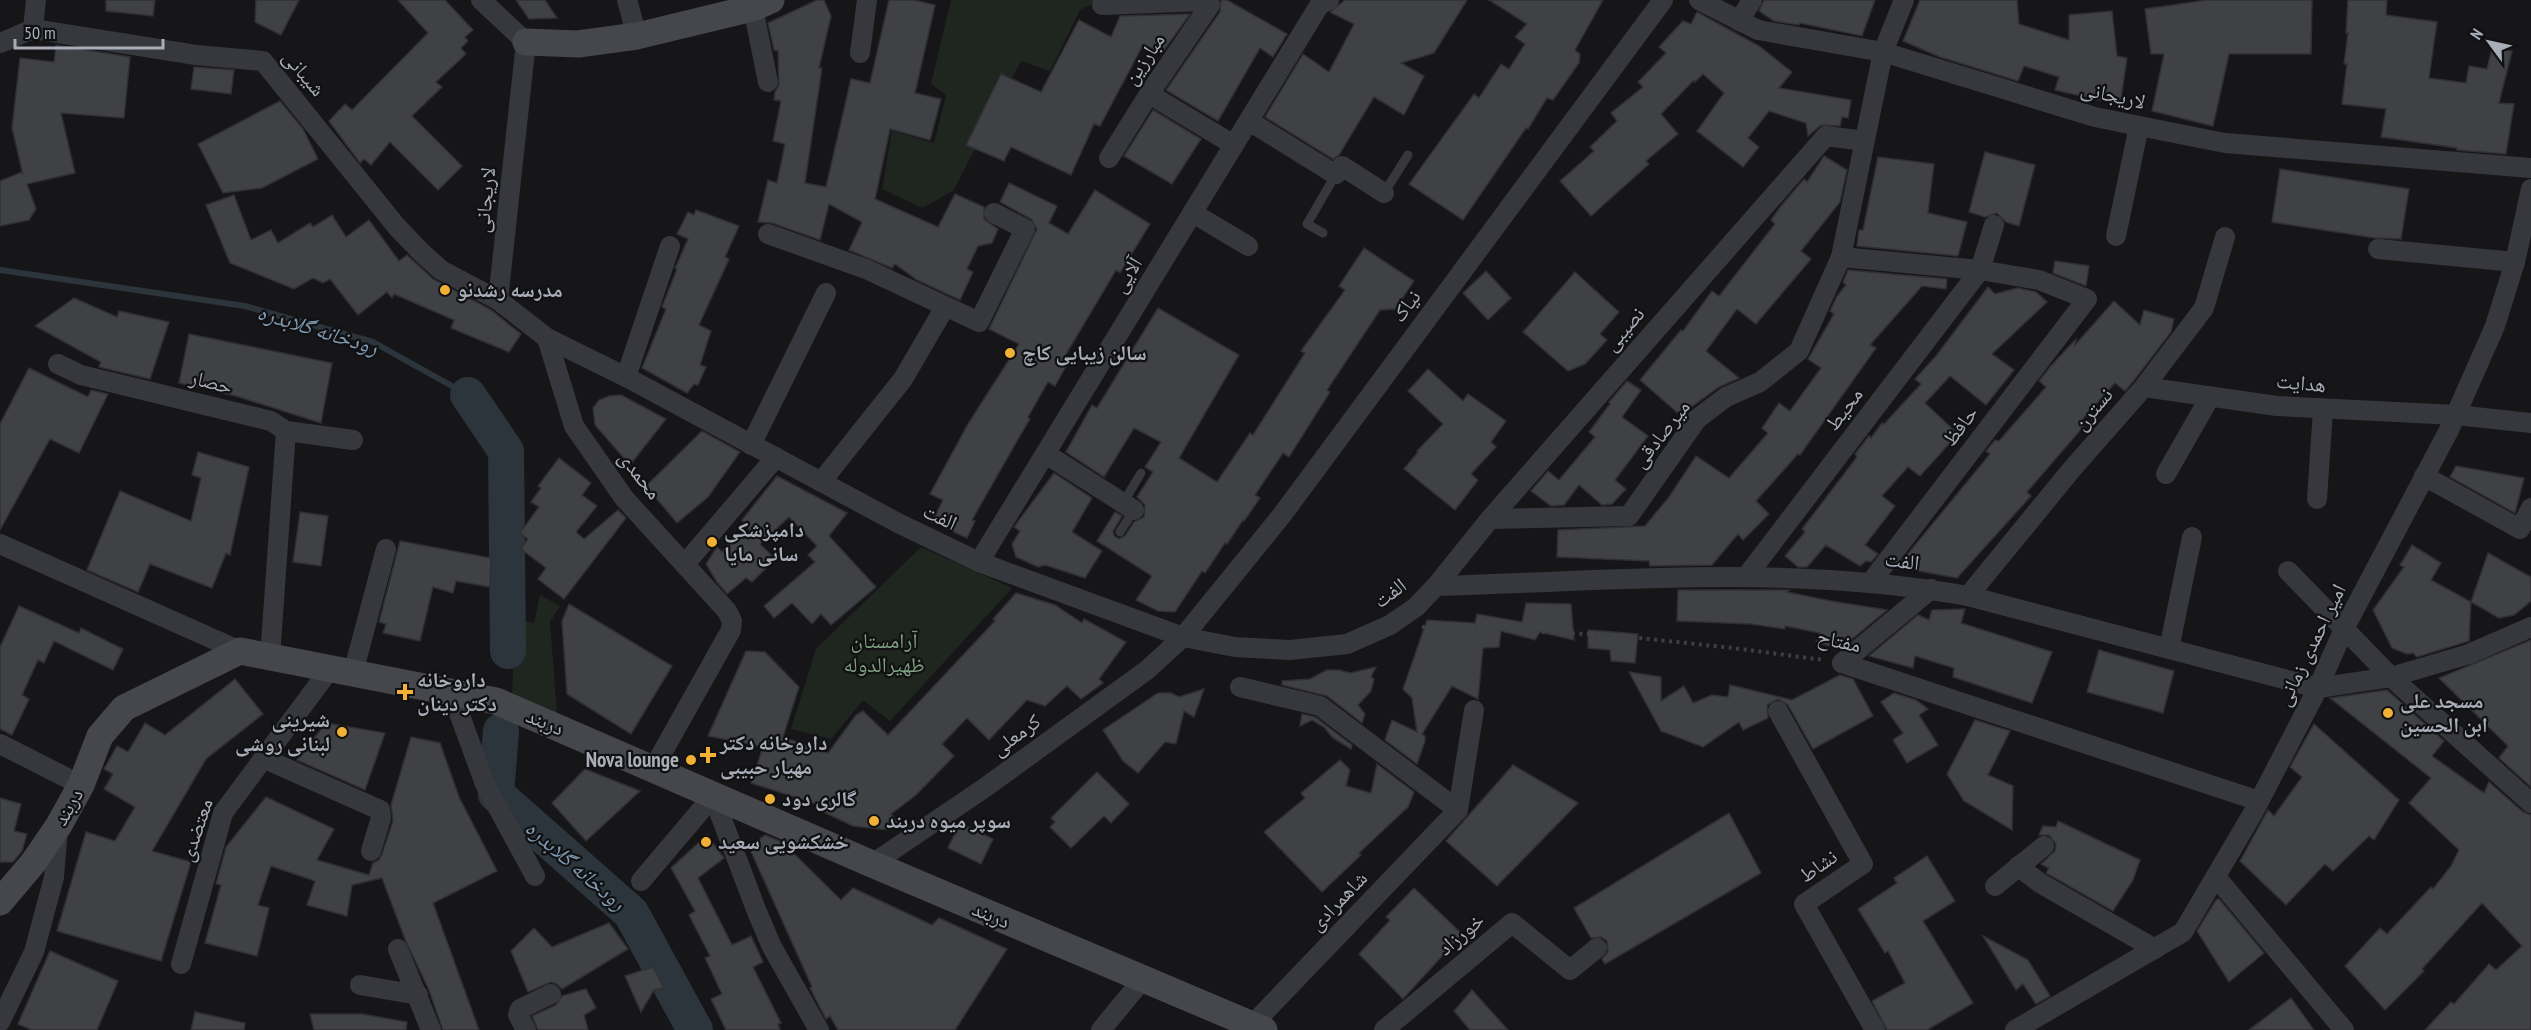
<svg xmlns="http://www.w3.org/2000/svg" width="2531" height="1030" font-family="'PT Sans Narrow','Noto Naskh Arabic',sans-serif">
<rect width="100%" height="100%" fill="#161618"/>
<!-- green -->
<g fill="#1e261f">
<path d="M951,0H1100L1080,10L1050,71L1021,61L953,191L922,208L882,189L892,131L934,143L946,95L931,84Z"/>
<path d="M921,547L1012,588L890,721L863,700L831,739L791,729L816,649Z"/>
<path d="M540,595L560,606L550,622L557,714L512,696L515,619L534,623Z"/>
</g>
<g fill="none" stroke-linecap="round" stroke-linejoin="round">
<!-- stream -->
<path stroke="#2c353c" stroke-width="6" d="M0,270L245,306L373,342L468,395"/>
<!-- river -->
<g stroke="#2c353c" stroke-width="36">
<path d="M468,395L506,451L508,651"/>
<path d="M501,731L496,794L631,913L695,1030"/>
</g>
</g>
<!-- building -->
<g fill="#404145" stroke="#303034" stroke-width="1.5">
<path d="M106,0H155L153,16L106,11Z"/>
<path d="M256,0H299L281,35L255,22Z"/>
<path d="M398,0H445L473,30L465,37L468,41L461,48L466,54L436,82L442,87L412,116L462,166L438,190L390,142L371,165L364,159L360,163L329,121L345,104L352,110L428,33Z"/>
<path d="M516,0H545L557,18L529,19Z"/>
<path d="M817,0H824L831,16L819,68H822L805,183L826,187L851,79L870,83L889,0H914L935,5L915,93L941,99L930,140L890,129L875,199L938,227L955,194L984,207V219L998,229L992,243L978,246L967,269L973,272L960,300L917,280L895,264L892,268L849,250L862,222L829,204L820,240L772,223L758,222L768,180L777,183L785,144L773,141L781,101L774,100L775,92L779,85L778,51L774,50L768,23Z"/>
<path d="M1221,0H1227L1287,34L1273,57L1260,48L1218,121L1166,90L1220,12Z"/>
<path d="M1345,0H1467L1434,53L1401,63L1424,76L1404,115L1374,97L1339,155L1333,159L1265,117L1303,54L1329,72L1354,24L1330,12Z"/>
<path d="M1489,0H1603L1575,50L1580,54L1579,63L1553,100L1547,98L1528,129L1526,128L1463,220L1409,184L1474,94L1479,98L1501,64L1509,69L1525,44L1515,37L1527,24Z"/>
<path d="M1764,0H1875L1862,36L1800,23L1799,25L1774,21L1759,11Z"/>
<path d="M1920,0H2017L2019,24L2069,40V15L2112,11L2117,56L2127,58L2120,105L2055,90L2059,77L2024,66L2018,81L1940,57L1903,41Z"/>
<path d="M2207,0H2312L2311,54H2229L2213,126L2152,111L2164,54H2151L2145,9Z"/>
<path d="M2348,0H2387L2386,15L2437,22L2429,78L2466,83L2469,66L2487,69L2492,48L2512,51L2499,103L2514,104L2506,154L2457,150V148L2381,137L2386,109L2342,104L2347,64H2344L2348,33H2346Z"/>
<path d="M1697,12L1759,46L1792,72L1779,88L1851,100L1848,118L1842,117L1840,126L1821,125L1808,136L1806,123L1769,111L1748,138L1759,147L1743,167L1697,131L1724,93L1703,74L1695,82L1694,80L1661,114L1678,134L1646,161L1649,164L1591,216L1560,181L1594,151L1590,147L1617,121L1611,113L1643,87L1638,82L1666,53L1659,47L1683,21L1691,24Z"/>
<path d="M1190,14L1162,53L1143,45L1100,126L1094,124L1071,175L1011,147L1004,161L966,145L1001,74L1041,92L1079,20L1111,37L1120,16Z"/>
<path d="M56,45L130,57L124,118L61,113L75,173L27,184L36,209L29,220L0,226V181L22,172L23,175L12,128L20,58L54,62Z"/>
<path d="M194,67L234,70L231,94L191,89Z"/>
<path d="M280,101L303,129L318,159L262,188L223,193L198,144Z"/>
<path d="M1153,110L1201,139L1172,184L1124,156Z"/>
<path d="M1985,152L2035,165L2019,226L2006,222L1997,213L1985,217L1969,212Z"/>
<path d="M1824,156L1847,170L1840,202L1801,251L1811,259L1756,324L1737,309L1706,351L1739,378L1719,387L1680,415L1640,380L1681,330L1683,331L1712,291L1719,296L1775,224L1771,220L1781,206L1804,179L1807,182Z"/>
<path d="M1878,157L1934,164L1928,213L1967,222L1958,256L1857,246L1859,230H1863Z"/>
<path d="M2280,169L2409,189L2401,239L2375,238L2272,222Z"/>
<path d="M1009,183L1057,206L1049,223L1068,234L1095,190L1150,224L1120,273L1116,270L1065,356L1070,359L1055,386L1048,382L1028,417L1030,419L1021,434L972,520L975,521L967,538L932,522L943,500L930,494L968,424L1019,344L989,329L1037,229L1031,219L1000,202Z"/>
<path d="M234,195L251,240L271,230L278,243L310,223L313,227L332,215L346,237L369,220L399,261L407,255L433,279L491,310L521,334L509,352L451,328L454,320L394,294L392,298L387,292L358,315L330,279L323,283L313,278L294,289L230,263L206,205Z"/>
<path d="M696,210L739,226L725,257L729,259L699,325L711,331L700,365L706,367L698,385L694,384L687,393L642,368L666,309L662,307L677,269L675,268L677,264L688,239L677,234L688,212L694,215Z"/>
<path d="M1364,248L1414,281L1395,309L1380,310L1327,390L1330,392L1289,457L1283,453L1255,495L1260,498L1244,521L1243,520L1227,544L1225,543L1205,573L1202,571L1175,612L1158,611L1136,600L1152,576L1097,541L1115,512L1122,516L1113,531L1114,536L1119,539L1125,536L1134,522L1144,517L1145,505L1137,497L1153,472L1145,467L1161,442L1134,428L1104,477L1066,452L1092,405L1097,408L1158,308L1239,355L1179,458L1217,482L1250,433L1253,435L1305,353L1301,351L1345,290L1339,286Z"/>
<path d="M2055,261L2089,266L2086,286L2053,273Z"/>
<path d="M1848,270L1947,279L1946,289L1922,286L1870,345L1876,348L1800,455L1798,454L1756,501L1769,514L1743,540L1738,534L1712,565L1650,566L1649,561L1557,557L1558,530L1645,526L1669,497L1696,456L1729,478L1768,433L1762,428L1779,403L1790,411L1821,368L1808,359L1834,314L1830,311L1837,296L1846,285L1843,282Z"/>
<path d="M1486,271L1511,298L1488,320L1463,293Z"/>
<path d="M1575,272L1619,312L1600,334L1607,340L1585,364L1568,371L1523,332Z"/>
<path d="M1988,287L1995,294L2017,288L2036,292L2047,302L1992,354L2014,370L1986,405L1950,376L1925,403L1958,434L1920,476L1908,467L1882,496L1895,506L1865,545L1878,554L1871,562L1866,561L1860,566L1826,545L1807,567H1798L1785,556L1805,532L1802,529L1857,457L1855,454L1869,436L1871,438L1882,423L1884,424L1921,384L1915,379L1936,356Z"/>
<path d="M74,298L117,317L119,311L169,322L150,379L99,367L101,362L35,326Z"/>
<path d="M2114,301L2140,325L2144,310L2174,319L2171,332L2135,379L2125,391L2115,383L2080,422L2084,426L2027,492L2031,496L1957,578L1897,567L1990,454L1986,451L1995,440L1999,441L2046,387L2039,381L2050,367L2076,339L2075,345Z"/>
<path d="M189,334L332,363L321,423L236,396L179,383Z"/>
<path d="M29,368L88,397L91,390L108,394L79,453L50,439L0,530V424Z"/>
<path d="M1428,369L1463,401L1468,394L1506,421L1491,442L1496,447L1471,474L1478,480L1455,510L1404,469L1418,452L1417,451L1443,424L1408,391Z"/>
<path d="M1627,381L1641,390L1622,417L1648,436L1615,480L1626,489L1612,504L1602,505L1579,485L1564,505L1551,506L1531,491L1548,471L1559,480L1595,437L1589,432L1610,404L1609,402Z"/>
<path d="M621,395L666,419L630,465L595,425L593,408L599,400L609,396Z"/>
<path d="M702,431L740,452L708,497L677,523L646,486Z"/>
<path d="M198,452L249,467L230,555L226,553L212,588L150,564L138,592L87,570L120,491L191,521L201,478L192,475Z"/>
<path d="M559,458L591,483L582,495L597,506L576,532L584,539L618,510L626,518L564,599L538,579L546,568L521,549L528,539L520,533L539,507L531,502L541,488L538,486Z"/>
<path d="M2456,466L2524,478L2515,513L2450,477Z"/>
<path d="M1054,473L1092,498L1072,532L1102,551L1085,578L1045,565L1038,567L1016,557L1012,544L1020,531L1014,527Z"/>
<path d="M777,476L847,513L829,536L876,587L831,625L821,614L812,624L792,603L774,618L764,606L815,562L808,555L817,546L789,517L760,544L775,559L752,582L746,578L727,594L717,582L706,564L717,547L722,552L731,540L751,532L742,520Z"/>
<path d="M300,512L328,516L321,566L293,562Z"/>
<path d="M400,541L491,558L490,587L456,581L453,593L433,587L420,641L383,633L386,624L379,622Z"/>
<path d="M2412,545L2441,563L2431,580L2471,602L2469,641L2417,657L2413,653L2407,654L2392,648L2373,610L2404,567L2400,565Z"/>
<path d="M2488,553L2531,577V601L2514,615L2499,618L2471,602Z"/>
<path d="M1678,590H1789L1787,592L1831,601L1887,610L1840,649L1816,642L1820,633L1785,626V629L1751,624L1677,621Z"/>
<path d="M1016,593L1055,605L1082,623L1084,619L1126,642L1099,679L1103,683L1081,699L1067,686L1045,706L1027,700L989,740L967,718L942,744L954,756L916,795L891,814L899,823L889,830L853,826L815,808L816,804L751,783L763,747L708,736L746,651L765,652L799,687L783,737L828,753L856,715L863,711L888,735L995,621L993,619Z"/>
<path d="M1526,603L1571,604L1574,640L1540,632L1535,640L1501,631L1499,647L1483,648L1478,699L1452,686L1422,734L1425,736V741L1417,764L1385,740L1392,720L1417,732L1412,698L1403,689L1427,620L1475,623L1477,614L1522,622Z"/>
<path d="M569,604L672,666L631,734L567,694L562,621Z"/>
<path d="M19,606L79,633L81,628L123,649L113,670L54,641L44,663L38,660L22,695L29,699L12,735L0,729V647Z"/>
<path d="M1965,609L1961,623L2052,652L2032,703L1953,677L1954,668L1915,656L1913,668L1869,656L1918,615L1929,620L1932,610Z"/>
<path d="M1588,630L1638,634L1635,663L1611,661L1610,650L1588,648Z"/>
<path d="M2531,640V787L2499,758L2508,746L2439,678Z"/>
<path d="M2099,650L2174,671L2163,713L2087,692Z"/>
<path d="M1376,667L1371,677L1374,679L1371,691L1358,705L1365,714L1362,723L1327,696L1282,685V681L1310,679L1327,670H1339L1350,673Z"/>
<path d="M1629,672L1661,677V701L1684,686L1693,703L1712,695L1728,697L1730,685L1792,700L1840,675L1853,679L1873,716L1813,749L1788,705L1778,699L1767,705L1768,718L1743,730L1739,722L1703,747L1661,731Z"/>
<path d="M235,679L263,714L206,759L152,851L191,862L161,961L57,931L86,832L115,841L135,807L104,789L113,774L104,769L117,746L128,752L145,723L165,735Z"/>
<path d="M1204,689L1194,717L1184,711L1176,744L1165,742L1138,773L1123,761L1103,730L1158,693H1171L1179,697Z"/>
<path d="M2387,690L2444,741L2432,756L2484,793L2489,782L2523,812L2531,815V1030H2425L2451,1002L2454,1004L2489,964L2496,970L2522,946L2482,903L2422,969L2424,971L2385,1010L2345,966L2380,928L2387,934L2431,887L2433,889L2451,866L2459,850L2409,803L2431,778L2330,698Z"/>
<path d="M1894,693L1916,700L1928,709L1919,715L1938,745L1907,763L1893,740L1903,733L1881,702Z"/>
<path d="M1302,714L1315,717L1352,745L1351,749L1333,738L1324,727L1312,720L1300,726Z"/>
<path d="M1975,720L2010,731L1988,775L2013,786L2012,830L1964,801L1947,774Z"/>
<path d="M326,723L385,733L365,790L297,760Z"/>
<path d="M2314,724L2399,800L2374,840L2369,836L2333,871L2325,864L2286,905L2240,861L2268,810L2274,816L2302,777L2290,767Z"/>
<path d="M411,737L440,743L459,797L497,871L433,903L479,1030H443L429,990L405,939L382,878L352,885L347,916L307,905L315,881L271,866L258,905L269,908L257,956L205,943L221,885L216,884L226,847L266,797L334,829L317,860L369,875L373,863L379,860L382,854L393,821L391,805Z"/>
<path d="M1340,760L1350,770L1346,786L1371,793L1377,764L1414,792L1408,807L1359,853L1361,855L1322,892L1264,832L1305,798L1301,793Z"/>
<path d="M1513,765L1578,803L1497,886L1446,841Z"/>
<path d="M585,769L640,791L586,841L552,803Z"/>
<path d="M1097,772L1129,804L1111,823L1104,816L1071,848L1050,827L1055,822L1051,818Z"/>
<path d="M0,798L21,804L14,831L27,834L22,851L13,862H0Z"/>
<path d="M1729,813L1761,873L1605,964L1602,959L1608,952L1607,941L1601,937L1591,938L1574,908Z"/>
<path d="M2058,821L2140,860L2133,880L2113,911L2046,873L2049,868L2041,864L2055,851L2056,844L2049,835H2039L2043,826L2056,827Z"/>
<path d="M960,823L993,839L981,864L948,848Z"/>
<path d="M707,835L724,858L698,878L732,945L751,936L763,962L753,967L781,1023L778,1024L780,1030H726L711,999L722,994L705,958L710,956L689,915L695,911L671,868Z"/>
<path d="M765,835L782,842L841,900L853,888L932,925L939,918L1007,949L955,1030H838L830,1016L826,1019L810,988L812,987L749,847Z"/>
<path d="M1927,856L1955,901L1923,921L1973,1003L1927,1030H1887L1872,1001L1905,983L1888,951L1885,953L1858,909L1897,883L1894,878Z"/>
<path d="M1414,888L1462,934L1403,999L1359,954L1390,920L1386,917Z"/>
<path d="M2219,899L2264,953L2229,982L2197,931L2216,900Z"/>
<path d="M609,923L628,949L562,989L557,984L551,982L528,992L511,951L534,928L552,947Z"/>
<path d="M1983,936L2028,960L2050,996L2036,1004L2023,984L2016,990Z"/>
<path d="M50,951L118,981L97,1030H32L18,1024Z"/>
<path d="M653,967L664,988L654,990L641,1012L625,976Z"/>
<path d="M586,989L596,1008L584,1015L588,1030H538L532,1016L556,1005L562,996Z"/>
<path d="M1472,990L1508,1030H1470L1454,1011Z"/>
<path d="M2291,998L2314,1030H2249Z"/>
<path d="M195,1012L245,1023L244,1030H191Z"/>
<path d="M310,1014H362L407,1022L406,1030H314Z"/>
</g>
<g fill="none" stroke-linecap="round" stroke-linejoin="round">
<!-- path -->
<path stroke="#3d3f44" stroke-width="4" stroke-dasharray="3 4.5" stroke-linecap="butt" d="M1422,627L1611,635L1733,648L1824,660"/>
<!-- lane -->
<g stroke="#37383d" stroke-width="9">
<path d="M1384,193L1408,155"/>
<path d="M1323,233L1307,224L1336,174"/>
<path d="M1123,503L1141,473"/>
<path d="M1120,532L1134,510"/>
</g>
<!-- street -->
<g stroke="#37383d" stroke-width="20">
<path d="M481,0L526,42L498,300L547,338L626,377L898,523L979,562L1183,637L1235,647L1290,650L1347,644L1390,625L1416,607L1436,586C1613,581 1793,564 1968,596L2318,688L2391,677L2531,803"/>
<path d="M627,0L637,36"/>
<path d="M1699,0L1758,30L1883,52L2095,117L2139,126L2225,143L2531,168"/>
<path d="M1102,5L1206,1L1210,5L1149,94L1109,158"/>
<path d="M753,8L768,82"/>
<path d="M1739,21L1752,0"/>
<path d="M33,29L36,0"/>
<path d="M0,43L33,29L196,55L263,61L397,227L422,253L441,270L498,300"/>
<path d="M860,53L867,0"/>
<path d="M1149,94L1234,145"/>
<path d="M1249,121L1333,173L1336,174L1342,166L1384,193"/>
<path d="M1193,213L1248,246"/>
<path d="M768,234L866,269L979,322L1025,229L994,213"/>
<path d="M2116,236L2139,126"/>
<path d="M2378,249L2515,262"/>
<path d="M1841,257L1980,270L2039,280L2087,299L1871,582"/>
<path d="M547,338L574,426L624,498L727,611L732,621L731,630L653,769"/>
<path d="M58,364L81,375L271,421L286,431L353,440"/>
<path d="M626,377L670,246"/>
<path d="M2144,387L2277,406L2456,415L2531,423"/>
<path d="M751,445L826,293"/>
<path d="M1046,454L1134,510"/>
<path d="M2166,474L2210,397"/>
<path d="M2424,476L2520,529L2531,508"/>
<path d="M821,482L903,379L945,307"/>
<path d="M2317,499L2323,410"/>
<path d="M1490,519L1629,516L1697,419L1726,397L1760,382L1799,351L1841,257L1883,52L1904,0"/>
<path d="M0,544L240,651"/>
<path d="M979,562L1320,4L1329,0"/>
<path d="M685,564L776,457"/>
<path d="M2288,571L2391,677L2469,654L2531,627"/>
<path d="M1746,577L1980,270L1994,225"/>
<path d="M1436,586L1490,519L1826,136L1864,141"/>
<path d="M1968,596L2072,469L2144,387L2204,308L2225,237"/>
<path d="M2169,649L2192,537"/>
<path d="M270,657L286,431"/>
<path d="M1842,663L2259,801"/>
<path d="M1842,663L1931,589"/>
<path d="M353,673L386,549"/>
<path d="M1240,687L1320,706L1458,810L1252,1025"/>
<path d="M451,691L485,784L535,876"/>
<path d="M1778,711L1863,864L1804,904L1875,1030"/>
<path d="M0,744L81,785"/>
<path d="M263,758L380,810L381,818L371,851"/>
<path d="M1458,810L1474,710"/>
<path d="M872,864L983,789L1147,670L1183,637L1282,515L1663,0"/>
<path d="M2018,866L2040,883L2155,949"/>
<path d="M2216,877L2344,1030"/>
<path d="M641,881L713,796L757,912L772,947L819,1030"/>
<path d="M1995,886L2044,846"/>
<path d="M398,949L431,1030"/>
<path d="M181,964L223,813L330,669"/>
<path d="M360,985L418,995"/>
<path d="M0,1022L34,952L54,877L58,828"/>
<path d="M526,1030L518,1015L520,1009L551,994"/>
<path d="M1101,1030L1143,979"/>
<path d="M1384,1030L1512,923L1570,970L1597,948"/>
<path d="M2015,1030L2183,932L2253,813L2318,688L2344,629L2449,430L2495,326L2515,262L2531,189"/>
</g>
<!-- secondary -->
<g stroke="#45474d" stroke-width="27">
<path d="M526,42L578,44L637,36L753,8L771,0"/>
<path d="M0,902L33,863L59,825L81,785L100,736L124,708L240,651L496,701L872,864L1264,1030"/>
</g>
</g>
<!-- markers -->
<g fill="#f2b134" stroke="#111113" stroke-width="2">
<circle cx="445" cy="290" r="6"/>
<circle cx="1010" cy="353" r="6"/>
<circle cx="712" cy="542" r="6"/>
<path d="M402 683h6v6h6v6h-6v6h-6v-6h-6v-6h6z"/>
<circle cx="2388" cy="713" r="6"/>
<circle cx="342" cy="732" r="6"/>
<path d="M705 746h6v6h6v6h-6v6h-6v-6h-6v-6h6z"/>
<circle cx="691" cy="760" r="6"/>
<circle cx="770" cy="799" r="6"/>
<circle cx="874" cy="821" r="6"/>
<circle cx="706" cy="842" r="6"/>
</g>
<g text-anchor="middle" stroke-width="4.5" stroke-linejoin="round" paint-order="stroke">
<!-- street labels -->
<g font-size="21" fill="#a8adb8" stroke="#111113">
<text transform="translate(1144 59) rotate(-56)" y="7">مبارزین</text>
<text transform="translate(304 73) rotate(50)" y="7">شیبانی</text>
<text transform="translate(2113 95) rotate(13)" y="7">لاریجانی</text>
<text transform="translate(485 200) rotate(-84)" y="7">لاریجانی</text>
<text transform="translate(1127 275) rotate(-58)" y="7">آلایی</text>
<text transform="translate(1406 306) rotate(-53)" y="7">نیاک</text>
<text transform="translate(1624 329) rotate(-49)" y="7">نصیبی</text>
<text transform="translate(211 382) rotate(14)" y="7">حصار</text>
<text transform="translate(2301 383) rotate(5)" y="7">هدایت</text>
<text transform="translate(1844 409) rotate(-53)" y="7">محیط</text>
<text transform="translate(2093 409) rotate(-49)" y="7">نسترن</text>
<text transform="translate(1960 426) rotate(-53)" y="7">حافظ</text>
<text transform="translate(1661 434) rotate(-52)" y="7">میرصادقی</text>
<text transform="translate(640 475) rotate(52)" y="7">محمدی</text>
<text transform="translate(940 517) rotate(25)" y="7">الفت</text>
<text transform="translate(1902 561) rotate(7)" y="7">الفت</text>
<text transform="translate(1390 593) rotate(-37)" y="7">الفت</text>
<text transform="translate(1839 641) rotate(12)" y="7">مفتاح</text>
<text transform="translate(2311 645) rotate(-64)" y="7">امیر احمدی زمانی</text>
<text transform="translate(545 722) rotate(23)" y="7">دربند</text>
<text transform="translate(1016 735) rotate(-36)" y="7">کرمعلی</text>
<text transform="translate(68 807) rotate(-60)" y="7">دربند</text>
<text transform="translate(196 830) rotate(-71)" y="7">معتضدی</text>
<text transform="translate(1818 866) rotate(-35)" y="7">نشاط</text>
<text transform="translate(1338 901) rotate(-46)" y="7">شاهمرادی</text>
<text transform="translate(991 915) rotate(23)" y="7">دربند</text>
<text transform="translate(1461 934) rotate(-40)" y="7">خورزاد</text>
</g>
<!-- poi labels -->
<g font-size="21" font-weight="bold" fill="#a8adb8" stroke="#111113" text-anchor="start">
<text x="457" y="297">مدرسه رشدنو</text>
<text x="1022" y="360">سالن زیبایی کاچ</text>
<text x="724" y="537">دامپزشکی<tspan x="724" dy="24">سانی مایا</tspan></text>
<text x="417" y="687">داروخانه<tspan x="417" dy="24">دکتر دینان</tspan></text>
<text x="2400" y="708">مسجد علی<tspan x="2400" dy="24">ابن الحسین</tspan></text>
<text x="330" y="727" text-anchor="end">شیرینی<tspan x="330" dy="24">لبنانی روشی</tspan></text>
<text x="720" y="750">داروخانه دکتر<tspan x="720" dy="24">مهیار حبیبی</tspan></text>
<text x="679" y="767" text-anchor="end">Nova lounge</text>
<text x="782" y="806">گالری دود</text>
<text x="886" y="828">سوپر میوه دربند</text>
<text x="718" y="849">خشکشویی سعید</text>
</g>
<!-- park labels -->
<g font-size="21" fill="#7fa381" stroke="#111113">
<text x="884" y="648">آرامستان<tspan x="884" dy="24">ظهیرالدوله</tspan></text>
</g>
<!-- water labels -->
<g font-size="22" font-style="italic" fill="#7f9bb3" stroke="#111113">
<text transform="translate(318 329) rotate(17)" y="8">رودخانه گلابدره</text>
<text transform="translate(576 865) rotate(41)" y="8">رودخانه گلابدره</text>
</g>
</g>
<!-- north arrow -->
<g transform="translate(2489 42) rotate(303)" stroke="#111113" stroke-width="4.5" paint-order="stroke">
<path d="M0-4.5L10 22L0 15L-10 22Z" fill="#a8adb8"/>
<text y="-9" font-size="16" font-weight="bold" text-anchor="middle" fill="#a8adb8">N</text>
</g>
<!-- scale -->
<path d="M15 39v9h148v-9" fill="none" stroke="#a8adb8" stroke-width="3"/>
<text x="24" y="39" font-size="18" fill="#a8adb8" stroke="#111113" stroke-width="4.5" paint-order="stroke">50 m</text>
</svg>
